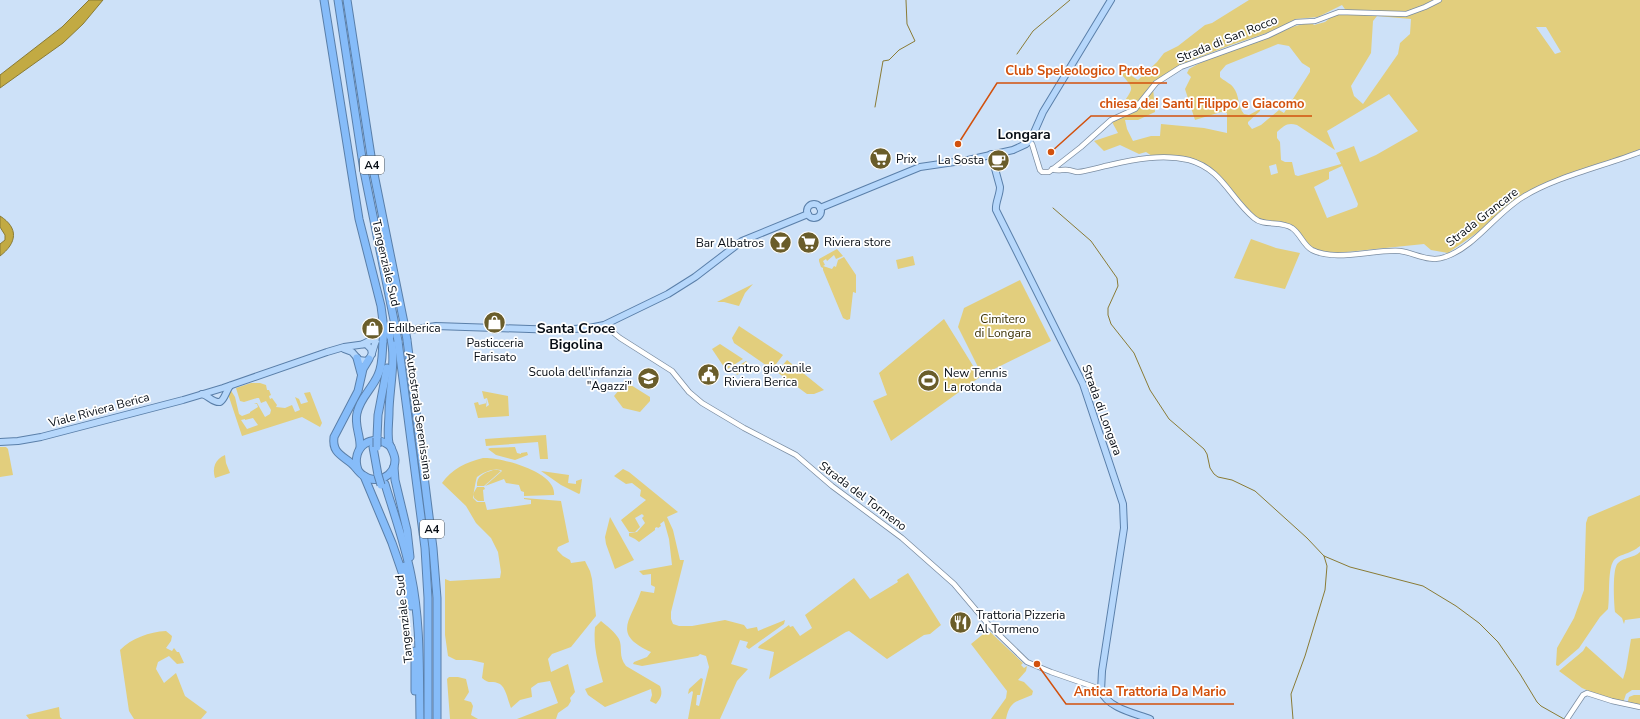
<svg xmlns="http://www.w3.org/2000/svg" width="1640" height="719" font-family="'Nunito Sans',sans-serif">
<rect width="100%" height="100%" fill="#cde1f8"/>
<!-- green -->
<g fill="#e2ce7d" fill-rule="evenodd">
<path d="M1249,0H1640V150L1527,194L1491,223L1448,253L1431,250L1424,244L1337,253L1314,252L1295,229L1267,222L1254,217L1219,177L1195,162L1152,156L1146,152L1139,154L1120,145L1104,151L1094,141L1118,133L1112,122L1120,116L1140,106L1153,87L1155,112L1138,120H1125L1127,129L1133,141L1151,136H1160L1161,124L1204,128L1227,133V113L1221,112L1195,120L1185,89L1191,77L1187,73L1189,69C1213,55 1240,48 1266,38C1283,32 1293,24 1312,23L1314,25L1325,22L1336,13L1347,12L1342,5L1318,17L1296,19L1273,31L1231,45L1182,64L1154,81L1142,99L1135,105L1128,108H1124L1123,104C1133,87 1135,90 1122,75L1125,72L1138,80L1157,62L1164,53L1178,46L1205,25L1212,23ZM1377,16L1411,19L1410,34L1400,43L1398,54L1363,104L1354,96L1351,86L1371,53L1373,21ZM1536,27H1546L1561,52L1555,54ZM1278,44L1289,46L1302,63L1310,68V72L1284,113L1279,110L1261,125L1252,129L1248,124V122L1260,111V109L1249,115L1244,114C1237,106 1240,95 1233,87C1230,83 1224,81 1220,77V72L1226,65ZM1389,94L1418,131L1376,155L1360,162L1354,146L1336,153L1341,164L1298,176L1295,175L1292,162H1285L1281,160L1280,142L1277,138V132C1284,126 1287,122 1297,125L1335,150L1327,131ZM1276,164L1278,173L1271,175L1269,166ZM1342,166L1358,204L1357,207L1327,218L1314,187L1329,179V172Z"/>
<path d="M1251,239L1276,248L1300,253L1285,289L1234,278Z"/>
<path d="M837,249L843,256L836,259L834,255L827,261L826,259L823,261L825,265L823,266L832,269L834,266L836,267L838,260L844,257L856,275V293L853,292L850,319L847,320L843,318L823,270V268L821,267L819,261V259Z"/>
<path d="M913,256L915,265L898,269L896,260Z"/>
<path d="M1020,280L1051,341L982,375L958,327L964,308Z"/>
<path d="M753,284L745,293L739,306L724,302H717Z"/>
<path d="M944,319L980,377L891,441L873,401L887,395L879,373Z"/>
<path d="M739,326L783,355L773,368H770L734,343L732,338Z"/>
<path d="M720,344L743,359L726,370L712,349Z"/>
<path d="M787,360L824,390L814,394H807L777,372Z"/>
<path d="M746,361L750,367L737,375L733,369Z"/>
<path d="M626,382L650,397V401L640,412L623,408L614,396Z"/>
<path d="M251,383H260L266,385L267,390H269L271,395L269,396L270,399L272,398L277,405L276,407L285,408L292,405L295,412L300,410L295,397L299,399L301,404L308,402L304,393L310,392L322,423L320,427L302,417L242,436L228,394L230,389L235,397L239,414L242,416L250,413V412L258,407L257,404L254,403H257L265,417L270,414L271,410L266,401L261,403L259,398H257L244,402L240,401L236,388ZM253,418L258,425L247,429L241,420L245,419V420Z"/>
<path d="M482,391L508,396L509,416L478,418L474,403L478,402L479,405L487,403V399L486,407L489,405L487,398L484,399Z"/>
<path d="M546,435L548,459H540L538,442L486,446L485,439Z"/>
<path d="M0,447H6L8,449L13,475L0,477Z"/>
<path d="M515,447L517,453L521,454V453L527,452L528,455L515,460L496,455L488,449L490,448Z"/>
<path d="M225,455L226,463L230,473L215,478C212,468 215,459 225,455Z"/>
<path d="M483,458C501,457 557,472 554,495L524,496V492L521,491L519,485L506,483L504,479L485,486L502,471L501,470C493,468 484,472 477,477C476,479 473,497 473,498L477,502H485L487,510L531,504V500L524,499V498L561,501L569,542L558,547L557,550L563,556L570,560L571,563L585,561L590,571L592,579L596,616L571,647L552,654L548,659L551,672L568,664L575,692L570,698L571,701L568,706L558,713L556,719H517L558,703L550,681L538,683L531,688L532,697L520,700L511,708C508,701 506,688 500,684C493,680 489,685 482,678L484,663L471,660H456L448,656L445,635V579L450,581L500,578L501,572L498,552L491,538L476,523L466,506L442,483C452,469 466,462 483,458Z"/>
<path d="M623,469L629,472L678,512L667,517L673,530L680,560H684L671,612V619L673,624L679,626H692L725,620L744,625L747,629L757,627L758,631L785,620L784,624L749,649L746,647L748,642L740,640L731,664L748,669L737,681L720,719H688L693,692L692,691L688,694L689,689L701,678L703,679L700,695H697L696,705L699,706L709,667L706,656L700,654L698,656L642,666L633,664L634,662L647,657L651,652C611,634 631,621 641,591L654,593L655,587L651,585V574L643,575L639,571L672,565L669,539L664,521L660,524L661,526L658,528L657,527L655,528V530L639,542L635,539L629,536V533L637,532L645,523L642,518L644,516L642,514L635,518L640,527L635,532H629L621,520L646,500L640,496L641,490L632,483L626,484L614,476Z"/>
<path d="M493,470H498L501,471L484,486H477C476,476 484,473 493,470Z"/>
<path d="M541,471L569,475L568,483L576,484V481L582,479L580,493L579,494L561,485Z"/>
<path d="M477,487H484L485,489L483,490L484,501H478L474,498L473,494Z"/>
<path d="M1640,495V546C1637,548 1635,550 1632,551C1627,554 1619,555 1615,559C1607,566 1610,596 1608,609L1600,617L1579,648L1558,666L1556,665L1557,648L1574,618L1584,590L1586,523L1588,517Z"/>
<path d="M610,517L634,560L615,569L606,544L605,537Z"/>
<path d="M1640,552V618L1625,620L1624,624L1622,618L1615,612C1614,603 1612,568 1618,563C1624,557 1634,558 1640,552Z"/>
<path d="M908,573L941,625L930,634L924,635L887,659L849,631L846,632L769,679L774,652L758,648L759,646L789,625L790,627L793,626L800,636L812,628L805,615L854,578L870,599L898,582L897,580Z"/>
<path d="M601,621C607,626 615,632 619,639C623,648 618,656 626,666L660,686C663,694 661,698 656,704L650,701L652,695L651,689L605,707L588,695L585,689L603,682C598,663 593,646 595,627Z"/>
<path d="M988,630L1023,663L1021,665L1024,668L1027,666L1026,671L1018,680L1024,682L1033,691L1032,695C1017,702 1010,700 1006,719H991L1006,698L1007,691L971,644Z"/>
<path d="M166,631L172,636L171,641L166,648L172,651L174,648L177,652H179L184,663L177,664L169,656L158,662L156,669L164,683L176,673L185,696L207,712L201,719H134L129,711L120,650C132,638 149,632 166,631Z"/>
<path d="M1640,638V690H1632L1626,694L1623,703L1605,698L1582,688L1559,671L1583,651L1586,646L1623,679L1626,669L1631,639Z"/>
<path d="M449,677H458L466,679L469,692L464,700L471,702L473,706L471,715L478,719H450L447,679Z"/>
<path d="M1634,695H1640V707L1627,705L1629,697Z"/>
<path d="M59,707L60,717L62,719H29L26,715Z"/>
</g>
<!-- water -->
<g fill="#c2aa43" stroke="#8a7b35">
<path d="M89,0H103L83,24L63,43L0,88V75L62,27Z"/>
<path d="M0,216C19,228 17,243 0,256V244L5,240V235L0,227Z"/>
</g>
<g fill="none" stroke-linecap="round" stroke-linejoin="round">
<!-- stream -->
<g stroke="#8a7b35" stroke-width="1">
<path d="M1017,54L1033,31L1070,0"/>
<path d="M875,107L883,61L889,60L899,50L915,41L907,24L906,0"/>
<path d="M1053,208L1091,241L1117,278L1118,286L1108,308V315L1111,324L1134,353L1150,390L1169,419L1204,449L1207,454L1210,468L1214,474L1218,477L1232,480L1255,491L1307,538L1324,556L1350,567L1423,586L1456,606L1479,623L1498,642L1520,674L1537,702L1541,706L1564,719"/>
<path d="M1293,719L1291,694L1305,656L1325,590L1327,566L1324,556"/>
</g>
<defs>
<g id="minor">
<path d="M1029,141L1032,144L1040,170L1042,172H1049L1081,147L1111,120L1135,109L1156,83L1181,67L1267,36L1296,22L1315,21L1339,12L1406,14L1425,7L1439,0"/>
<path d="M1052,169C1058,172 1062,169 1068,170C1071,170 1074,172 1078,172C1088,171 1100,167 1110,165C1135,159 1163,154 1189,160C1222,169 1230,198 1254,218C1264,227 1281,220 1292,228C1300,233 1303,245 1312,250C1335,262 1374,249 1400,251C1415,253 1430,263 1445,257C1475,247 1496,213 1523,197C1555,177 1604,166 1640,152"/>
<path d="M604,325L620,338L672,371L689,392L702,403L744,428L796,455L832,486L902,538L954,584L987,623L1027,662L1051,672L1100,689"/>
<path d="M1567,719L1583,695L1587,693L1612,701L1640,707"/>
</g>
<g id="major">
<path d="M991,154L1000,187C1000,195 995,203 996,210L1083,384L1123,504L1124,528L1102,671L1101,691C1108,708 1134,713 1150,719"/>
<circle cx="814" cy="211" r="7"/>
<path d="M820,208L920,167L968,160L1013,150L1026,144L1032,137L1043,112L1111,0"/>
<path d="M363,344L383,334L436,326L558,330L589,328L604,325L668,294L695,277L742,241L808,214"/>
<path d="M344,349L352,352L359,360L367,361C375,354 372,344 379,336"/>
<path d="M202,394C209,396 213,403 220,402C225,399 226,391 230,386"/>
<path d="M0,442L18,441L41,437L183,400L223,388L327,352L344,347L366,344L371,349L372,354"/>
</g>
<g id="highway">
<path d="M324,0L359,219L381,306L384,329"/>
<path d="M338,0L364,171L395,325"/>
<path d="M347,0L373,169L404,323"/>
<path d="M407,340L433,548L437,598V719"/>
<path d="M398,341L425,548L428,598V719"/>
<path d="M357,358L361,373"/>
<path d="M369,359L363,369L358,391L334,437C332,452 341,455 351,463C356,467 359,473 364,476C377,485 395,476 395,460C395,454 391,449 389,443C387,433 389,422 389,412C389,391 397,356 390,336"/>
<path d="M377,438L378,415L387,368"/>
<path d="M373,447L378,475"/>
<path d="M360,448C361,436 354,425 357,413C360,398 372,389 378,375C383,365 382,352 383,341"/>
<path d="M394,467L395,480L407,530L410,557"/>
<path d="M358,470C350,447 373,431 391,447"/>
<path d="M364,476L392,543L402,572"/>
<path d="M385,484C394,514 405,544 411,575C421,623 419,671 420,719"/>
<path d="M405,566L409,589"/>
<path d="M406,586L411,606"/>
<path d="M415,651V691"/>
</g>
</defs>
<!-- minor casing -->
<use href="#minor" stroke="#7b8da2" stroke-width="6"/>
<!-- major casing -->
<use href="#major" stroke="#5a7fa9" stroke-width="8"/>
<!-- highway casing -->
<use href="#highway" stroke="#5a7fa9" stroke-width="9"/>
<!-- minor -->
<use href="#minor" stroke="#fff" stroke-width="4.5"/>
<!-- major -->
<use href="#major" stroke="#b6d7fb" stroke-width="6"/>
<!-- highway -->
<use href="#highway" stroke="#86bcf9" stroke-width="7"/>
<defs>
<g id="highway-bridge">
<path d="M404,323L407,340"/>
<path d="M395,325L398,341"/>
<path d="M388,327L390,336"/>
<path d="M383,341L384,329"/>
<path d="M377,438V447"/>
<path d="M378,475L381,485"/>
</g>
</defs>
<!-- highway-bridge casing -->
<use href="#highway-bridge" stroke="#5a7fa9" stroke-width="9" stroke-linecap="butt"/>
<!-- highway-bridge -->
<use href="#highway-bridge" stroke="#86bcf9" stroke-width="7"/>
</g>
<!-- icons -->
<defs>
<symbol id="supermarket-disc" viewBox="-11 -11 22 22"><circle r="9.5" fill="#6a5d2a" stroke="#fff"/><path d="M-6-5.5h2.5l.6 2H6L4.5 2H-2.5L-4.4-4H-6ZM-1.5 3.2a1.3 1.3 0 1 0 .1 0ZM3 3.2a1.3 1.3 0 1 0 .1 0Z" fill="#fff"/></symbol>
<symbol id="cafe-disc" viewBox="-11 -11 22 22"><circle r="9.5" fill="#6a5d2a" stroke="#fff"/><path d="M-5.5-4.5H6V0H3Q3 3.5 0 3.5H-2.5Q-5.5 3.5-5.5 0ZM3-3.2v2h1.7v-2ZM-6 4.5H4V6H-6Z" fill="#fff"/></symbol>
<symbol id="bar-disc" viewBox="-11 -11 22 22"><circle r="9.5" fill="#6a5d2a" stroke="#fff"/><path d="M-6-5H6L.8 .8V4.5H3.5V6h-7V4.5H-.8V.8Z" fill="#fff"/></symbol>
<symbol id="shop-disc" viewBox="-11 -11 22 22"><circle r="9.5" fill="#6a5d2a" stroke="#fff"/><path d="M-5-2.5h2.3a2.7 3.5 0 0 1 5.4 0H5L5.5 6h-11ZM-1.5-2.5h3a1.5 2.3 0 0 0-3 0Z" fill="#fff"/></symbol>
<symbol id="civic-disc" viewBox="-11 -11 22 22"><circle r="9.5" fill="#6a5d2a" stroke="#fff"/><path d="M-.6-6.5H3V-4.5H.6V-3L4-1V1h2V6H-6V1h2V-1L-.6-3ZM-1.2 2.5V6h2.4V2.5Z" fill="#fff"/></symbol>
<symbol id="school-disc" viewBox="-11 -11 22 22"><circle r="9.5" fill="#6a5d2a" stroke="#fff"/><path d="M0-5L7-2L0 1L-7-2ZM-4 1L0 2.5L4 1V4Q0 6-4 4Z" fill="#fff"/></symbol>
<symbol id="stadium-disc" viewBox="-11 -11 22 22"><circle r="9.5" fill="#6a5d2a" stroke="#fff"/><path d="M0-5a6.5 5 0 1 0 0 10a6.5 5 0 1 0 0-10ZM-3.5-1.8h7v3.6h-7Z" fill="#fff"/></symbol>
<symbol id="restaurant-disc" viewBox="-11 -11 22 22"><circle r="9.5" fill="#6a5d2a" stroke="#fff"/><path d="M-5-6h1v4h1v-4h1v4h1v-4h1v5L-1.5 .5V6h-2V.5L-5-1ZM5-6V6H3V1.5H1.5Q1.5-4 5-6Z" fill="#fff"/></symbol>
</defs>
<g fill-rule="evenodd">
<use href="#supermarket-disc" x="868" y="146" width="25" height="25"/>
<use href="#cafe-disc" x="986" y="148" width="25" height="25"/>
<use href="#supermarket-disc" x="796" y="230" width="25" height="25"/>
<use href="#bar-disc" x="768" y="230" width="25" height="25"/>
<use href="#shop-disc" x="482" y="310" width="25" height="25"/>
<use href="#shop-disc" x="360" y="316" width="25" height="25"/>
<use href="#civic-disc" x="696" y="362" width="25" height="25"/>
<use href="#school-disc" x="636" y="366" width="25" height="25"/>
<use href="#stadium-disc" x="916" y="368" width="25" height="25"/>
<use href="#restaurant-disc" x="948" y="610" width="25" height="25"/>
</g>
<g text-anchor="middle" stroke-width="3.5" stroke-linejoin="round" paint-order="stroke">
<!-- shield labels -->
<g fill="#fff" stroke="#51565b" stroke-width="1">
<rect x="360" y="156" width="24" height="18" rx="3"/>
<rect x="420" y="520" width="24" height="18" rx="3"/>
</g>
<g font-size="11" font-weight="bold" fill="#070d15">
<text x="372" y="169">A4</text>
<text x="432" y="533">A4</text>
</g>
<!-- street labels -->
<g font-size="12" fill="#070d15" stroke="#fff">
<text transform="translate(1227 39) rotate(-22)" y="4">Strada di San Rocco</text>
<text transform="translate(1482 217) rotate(-38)" y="4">Strada Grancare</text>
<text transform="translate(386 263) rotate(77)" y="4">Tangenziale Sud</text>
<text transform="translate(99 410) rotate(-15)" y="4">Viale Riviera Berica</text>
<text transform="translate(1102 410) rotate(70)" y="4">Strada di Longara</text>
<text transform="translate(419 416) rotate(82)" y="4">Autostrada Serenissima</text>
<text transform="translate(863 496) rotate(37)" y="4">Strada del Tormeno</text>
<text transform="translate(404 619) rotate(-96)" y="4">Tangenziale Sud</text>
</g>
<!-- poi labels -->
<g font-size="12" fill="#070d15" stroke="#fff" text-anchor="start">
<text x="896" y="163">Prix</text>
<text x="984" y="164" text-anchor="end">La Sosta</text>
<text x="824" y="246">Riviera store</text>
<text x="764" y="247" text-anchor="end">Bar Albatros</text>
<text x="388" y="332">Edilberica</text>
<text x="495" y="347" text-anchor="middle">Pasticceria<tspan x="495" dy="14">Farisato</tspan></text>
<text x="724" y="372">Centro giovanile<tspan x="724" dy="14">Riviera Berica</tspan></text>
<text x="632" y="376" text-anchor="end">Scuola dell'infanzia<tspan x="632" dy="14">"Agazzi"</tspan></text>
<text x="944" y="377">New Tennis<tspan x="944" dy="14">La rotonda</tspan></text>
<text x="976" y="619">Trattoria Pizzeria<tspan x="976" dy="14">Al Tormeno</tspan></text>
</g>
<!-- park labels -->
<g font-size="12" fill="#3c3205" stroke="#fff">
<text x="1003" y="323">Cimitero<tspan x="1003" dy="14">di Longara</tspan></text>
</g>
<!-- quarter labels -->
<g font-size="14" font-weight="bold" fill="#070d15" stroke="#fff">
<text x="1024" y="139">Longara</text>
<text x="576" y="333">Santa Croce<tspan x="576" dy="16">Bigolina</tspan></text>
</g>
</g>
<!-- callouts -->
<path fill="none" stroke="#d2510d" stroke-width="1.5" d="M958 144L997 83H1167M1051 152L1091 116H1312M1037 664L1066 704H1234"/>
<g fill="#d2510d" stroke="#fff" stroke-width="1.5">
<circle cx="958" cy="144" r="4"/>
<circle cx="1051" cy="152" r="4"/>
<circle cx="1037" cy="664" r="4"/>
</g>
<g font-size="13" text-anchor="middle" font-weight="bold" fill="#d2510d" stroke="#fff" stroke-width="3.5" stroke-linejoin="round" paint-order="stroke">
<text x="1082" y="75">Club Speleologico Proteo</text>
<text x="1202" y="108">chiesa dei Santi Filippo e Giacomo</text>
<text x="1150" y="696">Antica Trattoria Da Mario</text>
</g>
</svg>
